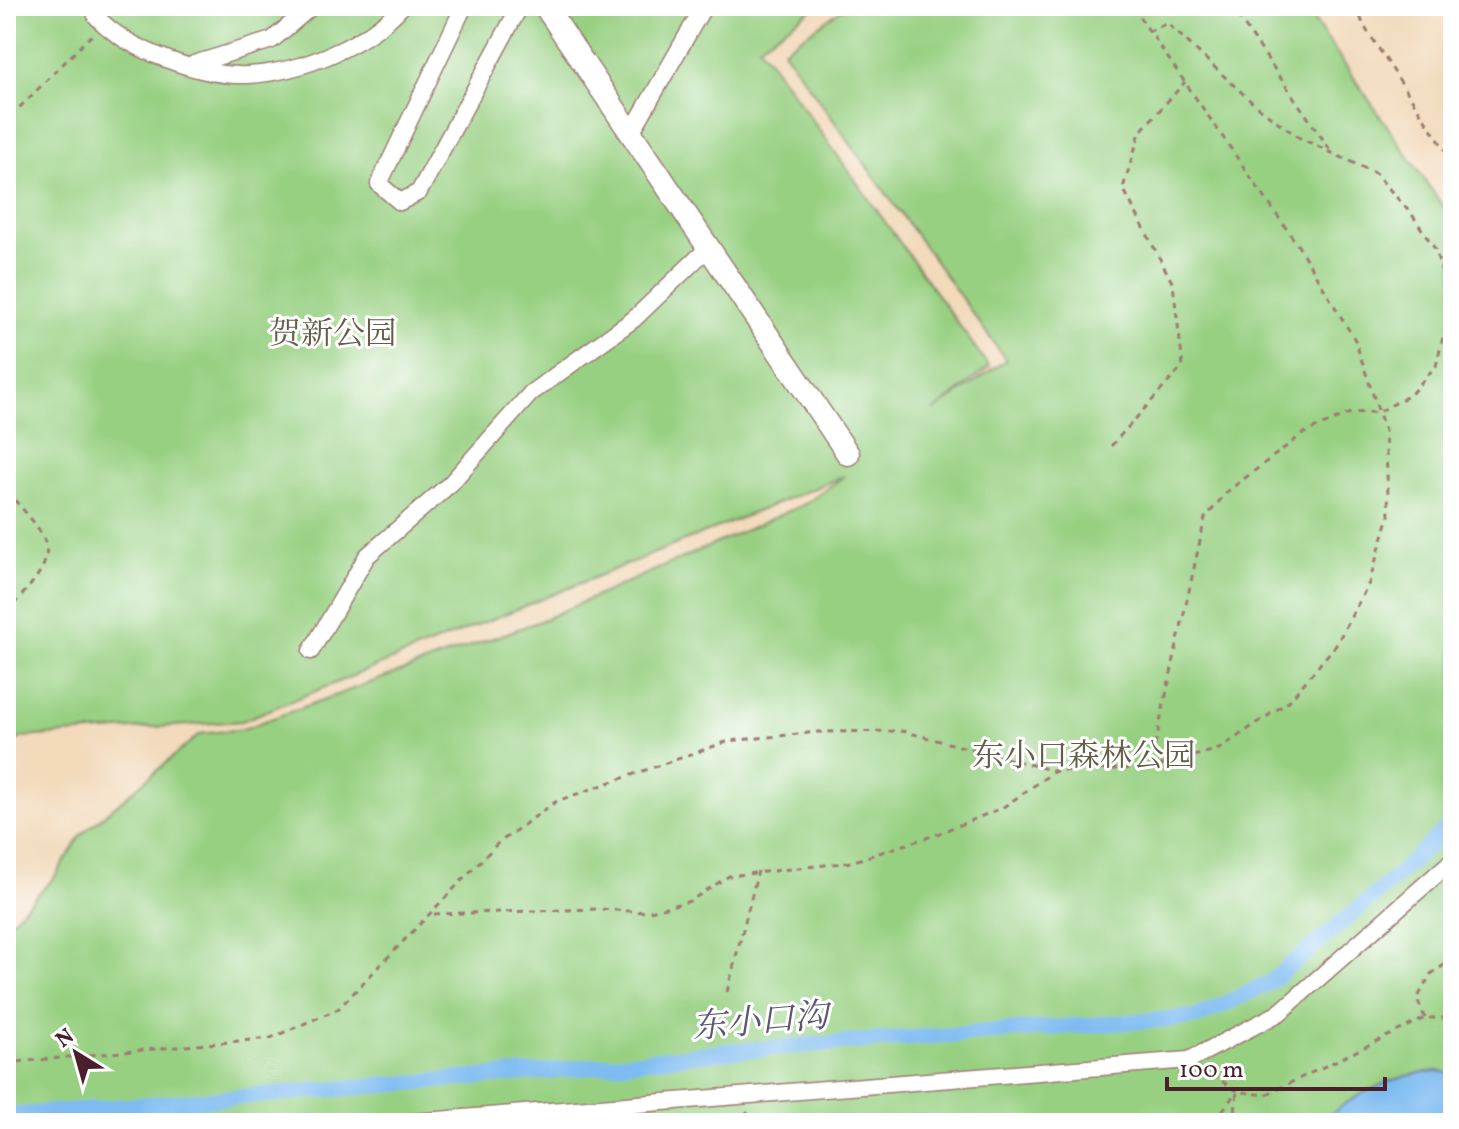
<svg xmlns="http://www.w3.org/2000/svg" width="1459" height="1129" font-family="Vollkorn,'Noto Serif SC',serif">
<rect width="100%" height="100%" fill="#fff"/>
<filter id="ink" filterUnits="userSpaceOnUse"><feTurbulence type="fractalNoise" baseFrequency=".0125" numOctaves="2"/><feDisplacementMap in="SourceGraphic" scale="16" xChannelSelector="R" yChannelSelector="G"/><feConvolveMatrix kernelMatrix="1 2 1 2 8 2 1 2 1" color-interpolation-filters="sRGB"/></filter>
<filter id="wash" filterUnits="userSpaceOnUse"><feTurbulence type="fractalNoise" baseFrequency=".006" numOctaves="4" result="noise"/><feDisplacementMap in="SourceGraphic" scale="32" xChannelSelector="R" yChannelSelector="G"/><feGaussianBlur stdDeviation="1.8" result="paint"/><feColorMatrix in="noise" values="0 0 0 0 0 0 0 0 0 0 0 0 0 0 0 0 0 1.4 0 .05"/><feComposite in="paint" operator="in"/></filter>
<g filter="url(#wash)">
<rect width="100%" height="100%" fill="#f2dabb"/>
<!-- green -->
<path fill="#98d082" stroke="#717856" stroke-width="2" d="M6,6H817L759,46L989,367L934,411L1006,360L783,50L847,6H1304L1453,221V1123H6V926L54,878L82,834L200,734L243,729L540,621L807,503L844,476L242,721L23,737L6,747Z"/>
<!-- water -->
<path fill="#7ebbf1" stroke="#646d8e" stroke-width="2" d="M1438,1071L1453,1074V1123H1320C1350,1096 1397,1073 1438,1071Z"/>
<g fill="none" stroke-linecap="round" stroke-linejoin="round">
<!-- canal -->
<path stroke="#7ebbf1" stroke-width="16" d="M6,1116L542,1072L730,1051L1197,1017L1269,983L1389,883L1453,822"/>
</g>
</g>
<g filter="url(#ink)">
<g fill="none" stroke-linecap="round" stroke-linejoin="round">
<defs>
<g id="street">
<path d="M464,6L379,184L400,202L419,192L520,6"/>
<path d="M96,16C126,50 202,77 248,75C301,72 366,46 402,6"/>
<path d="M194,64L272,40L312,6"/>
<path d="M631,133L704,6"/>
<path d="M311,651L367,556L450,484L531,393L634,319L708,248"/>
<path d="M400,1123L1189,1060L1279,1013L1453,860"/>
</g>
<path id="secondary" d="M545,6L848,454"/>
</defs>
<!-- street casing -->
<use href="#street" stroke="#9e7c73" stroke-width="19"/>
<!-- secondary casing -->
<use href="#secondary" stroke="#9e7c73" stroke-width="25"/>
<!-- path -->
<g stroke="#9e7c73" stroke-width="3" stroke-dasharray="6 6" stroke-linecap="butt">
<path d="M1231,6L1333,154"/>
<path d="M1356,6L1364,26L1453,162"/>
<path d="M113,14L122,6"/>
<path d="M1148,32L1167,23L1254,104L1298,137L1375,173L1413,216L1435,249L1448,291L1446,325L1436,366L1410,395L1379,412L1351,413L1304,433L1228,491L1205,518L1150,768"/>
<path d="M6,127L14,113L93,34"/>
<path d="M1111,446L1183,366L1173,284L1123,188L1140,132L1185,82"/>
<path d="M6,491C61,549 59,555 6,613"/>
<path d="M434,914L598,909L646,912L690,901L729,876L851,862L932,836L1002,808L1055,771"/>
<path d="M727,992L758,871"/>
<path d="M1425,1018L1417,999L1431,974L1453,959"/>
<path d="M6,1063L271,1038L338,1009L497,844L557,801L729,741L818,732L902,731L1055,771L1150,768L1219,749L1288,702L1336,645L1369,583L1389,516L1385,431L1355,340L1297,244L1132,6"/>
<path d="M1202,1068L1237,1091L1265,1095L1425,1018H1453"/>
<path d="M746,1112L754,1123"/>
<path d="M1202,1123L1220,1114L1237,1091"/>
<path d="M1234,1123L1237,1091"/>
</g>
<!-- street -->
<use href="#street" stroke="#fff" stroke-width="16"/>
<!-- secondary -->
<use href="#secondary" stroke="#fff" stroke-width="22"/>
</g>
</g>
<g text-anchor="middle" stroke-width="6" stroke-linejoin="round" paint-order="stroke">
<!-- park labels -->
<g font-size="32" fill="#655d49" stroke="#fff">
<text x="333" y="344">贺新公园</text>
<text x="1084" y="766">东小口森林公园</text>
</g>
<!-- water labels -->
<g font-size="34" font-style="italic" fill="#5c5670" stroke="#fff">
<text transform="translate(760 1020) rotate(-5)" y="12">东小口沟</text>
</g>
</g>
<!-- margin -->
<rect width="1459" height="1129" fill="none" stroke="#fff" stroke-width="32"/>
<!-- north arrow -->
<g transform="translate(76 1053) rotate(323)" stroke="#ffffff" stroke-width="6" paint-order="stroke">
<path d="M0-6L14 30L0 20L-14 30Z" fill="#4a1f2b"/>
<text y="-12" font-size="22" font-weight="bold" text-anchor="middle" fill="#4a1f2b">N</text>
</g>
<!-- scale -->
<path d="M1167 1077v12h218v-12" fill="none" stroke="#4a1f2b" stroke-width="4"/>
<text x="1179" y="1077" font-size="24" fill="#4a1f2b" stroke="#ffffff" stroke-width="6" paint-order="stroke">100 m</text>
</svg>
